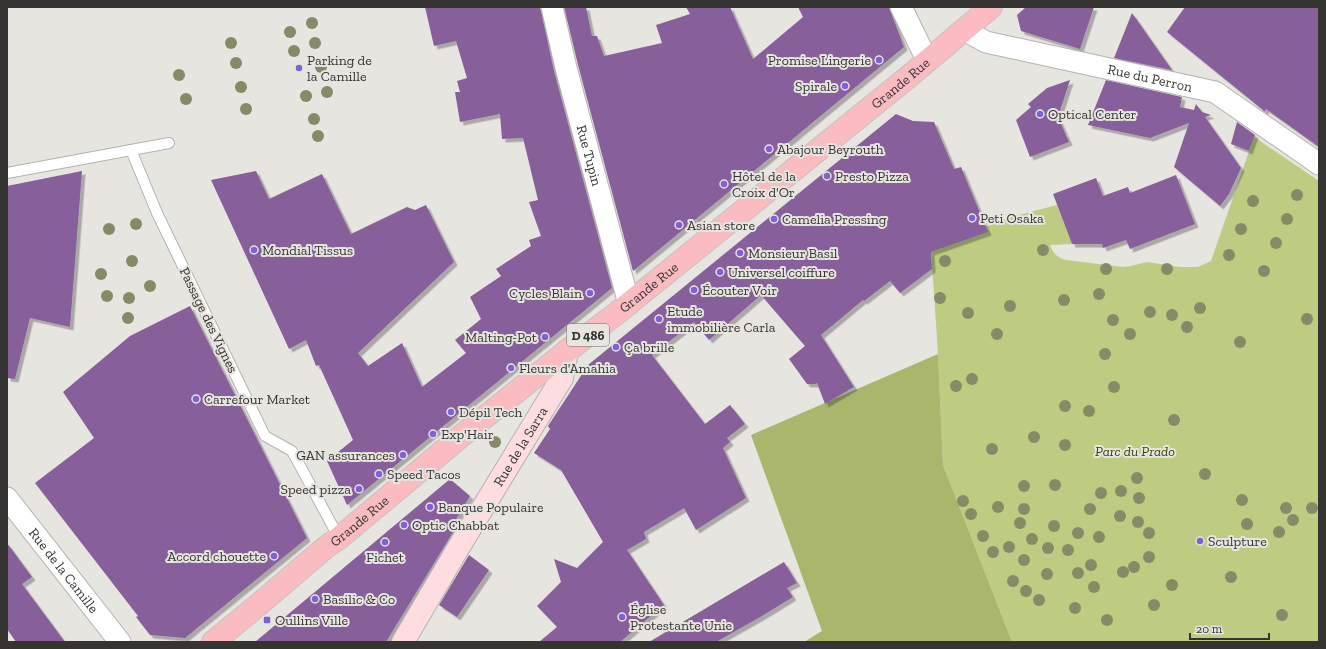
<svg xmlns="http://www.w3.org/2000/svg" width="1326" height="649" font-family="'Zilla Slab',serif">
<defs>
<filter id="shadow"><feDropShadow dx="3.5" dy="3.5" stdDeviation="0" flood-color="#0004"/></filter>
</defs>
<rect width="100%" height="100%" fill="#e6e5e0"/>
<!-- green -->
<path fill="#becc82" d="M1254,137L1319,181V642H1012L943,465L938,354L931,248L1011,217L1057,205L1072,244L1050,245C1053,254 1058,258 1066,260L1123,267L1131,266L1147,262L1180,267H1198L1211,261Z"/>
<!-- forest -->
<path fill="#a9b66b" d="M938,354L943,465L1012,642H804L822,631L751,435Z"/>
<!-- building -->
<g fill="#875f9b" filter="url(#shadow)">
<path d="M425,7H540L554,71L612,288L347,505L327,461L353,440L319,365L316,366L306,340L289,349L211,180L256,171L269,199L322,174L351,234L407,207L415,210L426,205L454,262L358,353L368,366L402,343L422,387L466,353L455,340L481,319L470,297L501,276L496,269L531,246L529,240L541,236L529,202L538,200L523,138L502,139L500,114L460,122L455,92H460L457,81L467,78L456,41L434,46Z"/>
<path d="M564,7H586L592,36H597L604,56L662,43L656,25L690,14L686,7H730L753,59L803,17L798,7H889L904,47L633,271L578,65Z"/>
<path d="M1026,7H1094L1080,49L1021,31L1017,15Z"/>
<path d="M1185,7H1319V147L1266,109L1264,112L1263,110L1167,32Z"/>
<path d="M1132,13L1172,70L1114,58Z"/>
<path d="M1070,80L1058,117L1069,142L1030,157L1016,120L1031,107L1028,104L1047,88Z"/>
<path d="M1106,80L1182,97L1180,107L1194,110L1196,104L1202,112L1211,115L1205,117L1241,168L1229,194L1220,206L1174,167L1189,123L1150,138L1088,125Z"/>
<path d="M896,114L913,121L934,122L954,169L961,167L988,232L931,252L932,269L900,293L890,281L864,301L863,300L821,335L854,387L825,404L817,383L815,384H807L789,359L805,346L761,295L709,340L694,322L652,355L705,424L730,405L745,424L727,438L730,442L723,448L746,498L696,530L684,508L644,532L646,539L627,550L664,605L620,642H539L557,627L537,606L561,582L554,559L577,568L603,542L561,470L534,453L550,429L548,426L588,365Z"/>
<path d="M1237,122L1255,135L1249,151L1231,144Z"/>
<path d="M82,171L70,327L30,318L15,379L7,378V186Z"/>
<path d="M1176,175L1195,224L1130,249L1126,240L1103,248L1102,244H1072L1053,194L1096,178L1103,196L1128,187L1130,193Z"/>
<path d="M190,306L307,538L185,638L150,635L136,617L138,616L35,483L94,438L63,392L130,336Z"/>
<path d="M450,479L470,496L455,521L458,524L386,642H255Z"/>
<path d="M7,543L32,577L22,584L65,642H16L7,629Z"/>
<path d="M469,555L489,570L457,617L439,605Z"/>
<path d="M784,562L797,583L787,588L793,597L762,616L716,642H649Z"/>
</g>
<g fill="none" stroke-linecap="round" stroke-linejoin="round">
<defs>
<g id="lane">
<path d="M131,150L157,213L265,436L292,451L339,538"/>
<path d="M7,173L169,143"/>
</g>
<g id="street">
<path id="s1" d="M552,7L566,68L629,304"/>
<path d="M901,7L927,60"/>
<path id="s2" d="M964,30L986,42L1215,92L1319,164"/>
<path id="s3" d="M7,498L120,642"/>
</g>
<g id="secondary">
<path id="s4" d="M403,642L457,550L562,378L567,351"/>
</g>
<g id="primary">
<path id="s5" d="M213,642L257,606L326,547L339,538L460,437L567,351L617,313L907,78L991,7"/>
</g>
</defs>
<!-- lane casing -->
<use href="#lane" stroke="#b3b2ad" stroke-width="12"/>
<!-- street casing -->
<use href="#street" stroke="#b3b2ad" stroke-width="23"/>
<!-- secondary casing -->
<use href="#secondary" stroke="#b3b2ad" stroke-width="24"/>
<!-- primary casing -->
<use href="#primary" stroke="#c2c2c2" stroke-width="24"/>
<!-- lane -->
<use href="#lane" stroke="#fff" stroke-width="10"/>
<!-- street -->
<use href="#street" stroke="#fff" stroke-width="21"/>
<!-- secondary -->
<use href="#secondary" stroke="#fddde0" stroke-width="22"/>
<!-- primary -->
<use href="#primary" stroke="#fbbcc1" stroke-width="22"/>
</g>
<!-- trees -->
<g fill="#868a67">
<circle cx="312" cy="23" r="6"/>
<circle cx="290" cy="32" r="6"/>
<circle cx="231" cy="43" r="6"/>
<circle cx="315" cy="43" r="6"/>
<circle cx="294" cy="51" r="6"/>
<circle cx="236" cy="63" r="6"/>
<circle cx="321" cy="67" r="6"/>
<circle cx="179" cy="75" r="6"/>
<circle cx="241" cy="87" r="6"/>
<circle cx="327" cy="92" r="6"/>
<circle cx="306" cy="96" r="6"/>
<circle cx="186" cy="99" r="6"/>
<circle cx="246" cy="109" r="6"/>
<circle cx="314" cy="119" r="6"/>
<circle cx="318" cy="136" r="6"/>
<circle cx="1297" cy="195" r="6"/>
<circle cx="1253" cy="201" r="6"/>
<circle cx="1287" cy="219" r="6"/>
<circle cx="136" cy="224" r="6"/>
<circle cx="109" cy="229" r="6"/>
<circle cx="1241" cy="229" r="6"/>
<circle cx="1276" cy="243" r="6"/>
<circle cx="1043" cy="250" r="6"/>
<circle cx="1229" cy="255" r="6"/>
<circle cx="132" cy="261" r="6"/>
<circle cx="945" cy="261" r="6"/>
<circle cx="1106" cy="269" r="6"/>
<circle cx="1167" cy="269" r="6"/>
<circle cx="1264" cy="271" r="6"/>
<circle cx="101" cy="274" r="6"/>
<circle cx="150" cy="286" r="6"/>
<circle cx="1099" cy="294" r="6"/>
<circle cx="107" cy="296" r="6"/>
<circle cx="129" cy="298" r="6"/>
<circle cx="940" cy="298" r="6"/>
<circle cx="1064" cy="300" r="6"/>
<circle cx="1010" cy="306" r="6"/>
<circle cx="1200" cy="308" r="6"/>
<circle cx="1150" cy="312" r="6"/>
<circle cx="968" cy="313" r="6"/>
<circle cx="1172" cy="315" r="6"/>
<circle cx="128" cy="318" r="6"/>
<circle cx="1307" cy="319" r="6"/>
<circle cx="1113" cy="320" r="6"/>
<circle cx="1187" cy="327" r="6"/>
<circle cx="997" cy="334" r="6"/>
<circle cx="1130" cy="334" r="6"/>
<circle cx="1240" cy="342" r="6"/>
<circle cx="1105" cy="354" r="6"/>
<circle cx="972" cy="379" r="6"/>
<circle cx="956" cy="386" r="6"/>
<circle cx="1114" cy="387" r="6"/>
<circle cx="1065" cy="406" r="6"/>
<circle cx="1089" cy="411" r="6"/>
<circle cx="1174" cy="420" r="6"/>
<circle cx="1034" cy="437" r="6"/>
<circle cx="495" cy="442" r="6"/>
<circle cx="1065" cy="445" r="6"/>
<circle cx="992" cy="449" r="6"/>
<circle cx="1205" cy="474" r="6"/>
<circle cx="1137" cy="478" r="6"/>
<circle cx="1055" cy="485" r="6"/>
<circle cx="1024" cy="486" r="6"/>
<circle cx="1121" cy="491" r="6"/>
<circle cx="1101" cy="493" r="6"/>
<circle cx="1139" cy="498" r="6"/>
<circle cx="1242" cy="500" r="6"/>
<circle cx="963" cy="501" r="6"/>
<circle cx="998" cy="507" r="6"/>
<circle cx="1286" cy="508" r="6"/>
<circle cx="1312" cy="508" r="6"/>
<circle cx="1024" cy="509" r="6"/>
<circle cx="1090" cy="509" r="6"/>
<circle cx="971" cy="514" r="6"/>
<circle cx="1120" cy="516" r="6"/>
<circle cx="1293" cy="520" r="6"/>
<circle cx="1138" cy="522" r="6"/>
<circle cx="1020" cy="523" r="6"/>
<circle cx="1247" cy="524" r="6"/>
<circle cx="1054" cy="526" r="6"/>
<circle cx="1279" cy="532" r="6"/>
<circle cx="1078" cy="533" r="6"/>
<circle cx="1149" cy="533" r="6"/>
<circle cx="983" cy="536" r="6"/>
<circle cx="1099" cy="537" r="6"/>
<circle cx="1032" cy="539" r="6"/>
<circle cx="1009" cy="547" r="6"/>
<circle cx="1048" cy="548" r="6"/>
<circle cx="1068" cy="550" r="6"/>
<circle cx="993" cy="552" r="6"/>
<circle cx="1149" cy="557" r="6"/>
<circle cx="1024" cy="560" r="6"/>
<circle cx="1091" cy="565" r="6"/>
<circle cx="1134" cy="567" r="6"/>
<circle cx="1123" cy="572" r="6"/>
<circle cx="1078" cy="573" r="6"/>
<circle cx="1047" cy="574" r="6"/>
<circle cx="1231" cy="577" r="6"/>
<circle cx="1013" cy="581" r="6"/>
<circle cx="1172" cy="585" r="6"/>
<circle cx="1094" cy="587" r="6"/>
<circle cx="1026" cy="591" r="6"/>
<circle cx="1039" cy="600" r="6"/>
<circle cx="1154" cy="605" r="6"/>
<circle cx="1075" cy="608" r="6"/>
<circle cx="1282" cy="615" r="6"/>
<circle cx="1107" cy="620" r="6"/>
</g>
<!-- markers -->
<g fill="#825fda" stroke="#e6e5e0" stroke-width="1.5">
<circle cx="879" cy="60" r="4"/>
<circle cx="299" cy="68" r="4"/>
<circle cx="845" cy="86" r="4"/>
<circle cx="1040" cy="114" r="4"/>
<circle cx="769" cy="149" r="4"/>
<circle cx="827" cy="176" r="4"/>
<circle cx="724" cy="184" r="4"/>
<circle cx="972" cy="218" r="4"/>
<circle cx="774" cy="219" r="4"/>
<circle cx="679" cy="225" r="4"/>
<circle cx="254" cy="250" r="4"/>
<circle cx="740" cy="253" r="4"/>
<circle cx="720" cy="272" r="4"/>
<circle cx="694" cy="290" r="4"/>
<circle cx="590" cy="293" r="4"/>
<circle cx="659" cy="319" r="4"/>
<circle cx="545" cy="337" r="4"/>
<circle cx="616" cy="347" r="4"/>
<circle cx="511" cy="368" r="4"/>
<circle cx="196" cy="399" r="4"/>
<circle cx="451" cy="412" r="4"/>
<circle cx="433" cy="434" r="4"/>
<circle cx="403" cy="455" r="4"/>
<circle cx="379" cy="474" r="4"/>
<circle cx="359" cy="489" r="4"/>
<circle cx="430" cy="507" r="4"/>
<circle cx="404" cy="525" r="4"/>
<circle cx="1200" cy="541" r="4"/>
<circle cx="385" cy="542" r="4"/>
<circle cx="274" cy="556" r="4"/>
<circle cx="315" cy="599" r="4"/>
<circle cx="622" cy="617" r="4"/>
<rect x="263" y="616" width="8" height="8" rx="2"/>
</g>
<g text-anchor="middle" stroke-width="4" stroke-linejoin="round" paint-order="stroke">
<!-- shield labels -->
<rect fill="#e6e5e0" stroke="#6a6966" stroke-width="1" x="567" y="324" width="42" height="22" rx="3"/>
<g font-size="13" font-weight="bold" fill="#353432">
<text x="588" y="340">D 486</text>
</g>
<!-- poi labels -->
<g font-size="14" fill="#353432" stroke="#e6e5e0" text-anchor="start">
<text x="307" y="65">Parking de<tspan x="307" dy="16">la Camille</tspan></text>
<text x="871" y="65" text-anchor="end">Promise Lingerie</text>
<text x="837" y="91" text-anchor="end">Spirale</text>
<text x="1048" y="119">Optical Center</text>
<text x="777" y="154">Abajour Beyrouth</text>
<text x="732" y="181">Hôtel de la<tspan x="732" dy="16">Croix d'Or</tspan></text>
<text x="835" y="181">Presto Pizza</text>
<text x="980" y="223">Peti Osaka</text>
<text x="782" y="224">Camelia Pressing</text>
<text x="687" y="230">Asian store</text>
<text x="262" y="255">Mondial Tissus</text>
<text x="748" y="258">Monsieur Basil</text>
<text x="728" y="277">Universel coiffure</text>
<text x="702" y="295">Écouter Voir</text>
<text x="582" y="298" text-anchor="end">Cycles Blain</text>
<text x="667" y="316">Etude<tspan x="667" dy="16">immobilière Carla</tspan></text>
<text x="537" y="342" text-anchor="end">Malting-Pot</text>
<text x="624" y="352">Ça brille</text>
<text x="519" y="373">Fleurs d'Amahia</text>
<text x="204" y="404">Carrefour Market</text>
<text x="459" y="417">Dépil Tech</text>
<text x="441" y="439">Exp'Hair</text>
<text x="395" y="460" text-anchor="end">GAN assurances</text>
<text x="387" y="479">Speed Tacos</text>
<text x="351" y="494" text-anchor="end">Speed pizza</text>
<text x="438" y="512">Banque Populaire</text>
<text x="412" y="530">Optic Chabbat</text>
<text x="1208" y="546">Sculpture</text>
<text x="266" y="561" text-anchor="end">Accord chouette</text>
<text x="385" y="562" text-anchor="middle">Fichet</text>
<text x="323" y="604">Basilic &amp; Co</text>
<text x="630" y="614">Église<tspan x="630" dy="16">Protestante Unie</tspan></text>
<text x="275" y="625">Oullins Ville</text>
</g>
<!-- street labels -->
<g font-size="14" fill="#353432" stroke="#e6e5e0">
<text dy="5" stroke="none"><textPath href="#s2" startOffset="193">Rue du Perron</textPath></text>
<text dy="5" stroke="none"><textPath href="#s5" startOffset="886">Grande Rue</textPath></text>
<text dy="5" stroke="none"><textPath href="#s1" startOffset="153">Rue Tupin</textPath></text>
<text dy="5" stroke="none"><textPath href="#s5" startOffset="562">Grande Rue</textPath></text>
<text transform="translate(209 320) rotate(64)" y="5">Passage des Vignes</text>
<text dy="5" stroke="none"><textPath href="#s4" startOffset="228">Rue de la Sarra</textPath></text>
<text dy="5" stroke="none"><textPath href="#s5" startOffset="190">Grande Rue</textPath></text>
<text dy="5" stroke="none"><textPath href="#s3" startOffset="92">Rue de la Camille</textPath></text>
</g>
<!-- park labels -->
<g font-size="14" font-style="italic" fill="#384004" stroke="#e6e5e0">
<text x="1135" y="456">Parc du Prado</text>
</g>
</g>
<!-- border -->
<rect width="1326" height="649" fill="none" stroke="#353432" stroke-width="16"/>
<!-- scale -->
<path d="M1190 633v6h79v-6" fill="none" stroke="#353432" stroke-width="2"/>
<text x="1196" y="633" font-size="12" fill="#353432" stroke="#e6e5e0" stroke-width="3" paint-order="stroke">20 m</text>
</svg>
